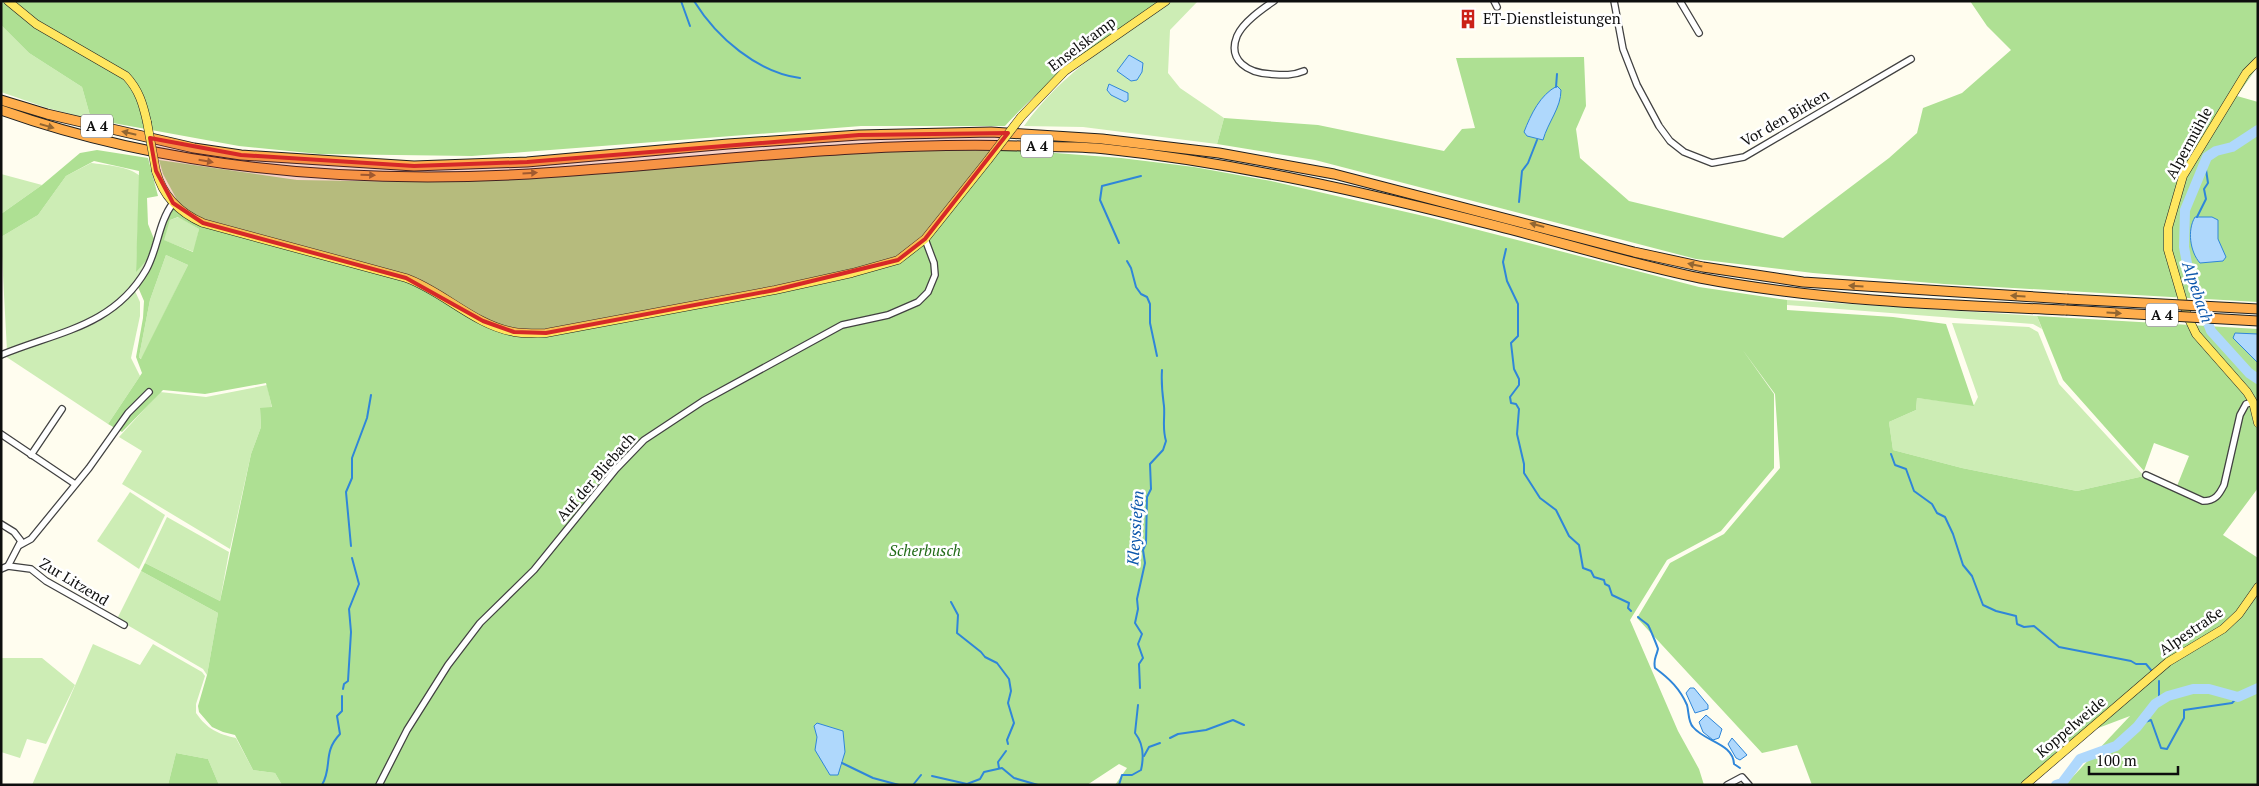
<svg xmlns="http://www.w3.org/2000/svg" width="2259" height="786" font-family="'PT Serif',serif">
<rect width="100%" height="100%" fill="#fffdef"/>
<!-- green -->
<g fill="#cdedb5">
<path d="M1172,1H1198L1170,30L1168,73L1180,88L1224,118L1217,144L1083,127L1024,126C1063,71 1118,39 1172,1Z"/>
<path d="M1,25L29,53L82,87L91,119L47,108L1,92Z"/>
<path d="M91,163C105,165 129,166 140,176L136,271L147,260C138,276 130,292 116,304C89,328 40,339 7,351L1,237L38,215L66,176Z"/>
<path d="M1,174L42,185L1,214Z"/>
<path d="M179,217L199,229L194,252L163,240L170,220Z"/>
<path d="M166,255L188,265L142,359L139,357L150,300Z"/>
<path d="M135,291L140,302V316L131,358L140,376L108,424L5,356L98,322L120,306Z"/>
<path d="M1787,300L2037,316L2042,329L2033,324L1787,305Z"/>
<path d="M1952,323L2029,327L2038,332L2059,384L2144,476L2077,491L1962,468L1893,450L1889,422L1916,410L1917,398L1974,405L1978,397Z"/>
<path d="M267,385L272,408H260L261,427L251,454L230,549L122,484L142,451L119,437L160,392L206,397Z"/>
<path d="M130,492L165,515L139,569L97,541Z"/>
<path d="M167,517L229,552L220,601L145,563Z"/>
<path d="M141,571L218,613L207,675L203,669L117,619Z"/>
<path d="M93,644L140,665L153,644L202,672L205,676L196,704V713C207,729 218,734 236,738L253,770L275,773L282,785H219L208,759L176,753L168,785H32Z"/>
<path d="M1,658H42L75,685L46,744L27,739L20,758L1,752Z"/>
</g>
<!-- forest -->
<g fill="#aee093" fill-rule="evenodd">
<path d="M1,1H1162C1106,40 1050,76 1005,126H861L472,156L319,154L239,146L91,119L82,87L29,53L1,25Z"/>
<path d="M1970,1H2258V66L2237,96L2258,102V302L1944,284L1813,273L1696,259L1315,160L1217,144L1224,118L1318,125L1444,151L1462,129L1475,128L1456,58L1584,57L1586,106L1576,129L1580,158L1629,201L1783,238L1889,158L1917,133L1923,108L1962,93L2011,50L1987,26Z"/>
<path d="M991,148L1121,158L1194,167L1271,181L1428,217L1699,287L1787,300V310L1893,317L1946,324L1974,406L1917,398L1916,410L1889,422L1893,450L1962,468L2077,491L2144,476L2175,491L2189,456L2154,443L2144,471L2063,380L2037,316L2258,329V488L2223,535L2258,558V785H2065L2130,716L2077,736L2021,785H1812L1797,745L1762,753L1637,618L1670,563L1724,534L1780,468L1775,394L1742,349L1774,394V468L1721,531L1667,560L1630,620L1678,731L1699,769L1704,785H1115L1127,768L1119,764L1087,785H282L275,773L253,770L235,735L223,732L212,727L199,712L198,706L207,675L218,613L141,571L145,563L220,601L251,454L261,427L260,408L272,407L266,383L205,394L163,390L122,432L108,424L142,373L136,357L143,318L144,301L138,287L148,271L176,198L163,174L159,160L297,180L414,182L529,179L860,151ZM178,217L199,229L193,252L164,240L170,220ZM166,255L188,265L141,359L139,357L150,300Z"/>
<path d="M97,150L148,158L158,196L147,198L148,224L154,239L147,260L136,272L139,171L94,161L66,176L38,215L1,237V214L42,185L80,153Z"/>
<path d="M176,753L208,759L219,785H168Z"/>
</g>
<!-- water -->
<g fill="#afd8fc" stroke="#2f86d9">
<path d="M1129,55L1143,63L1142,72L1137,80L1131,81L1117,71Z"/>
<path d="M1109,84L1128,93V100L1125,102L1111,95L1107,90Z"/>
<path d="M1557,86L1561,90C1561,108 1548,122 1543,140L1527,136L1524,132C1531,114 1540,95 1557,86Z"/>
<path d="M2195,217H2212L2218,220V239L2226,257L2223,261L2200,263C2190,252 2187,230 2195,217Z"/>
<path d="M2235,333L2258,334V363L2233,338Z"/>
<path d="M1690,688H1694L1708,705V709L1695,713L1686,693Z"/>
<path d="M1706,715L1722,729L1719,738L1713,740L1703,732L1699,722Z"/>
<path d="M817,723L843,731L845,752L838,775H830L815,750L817,737L814,726Z"/>
<path d="M1732,738L1747,755L1740,760L1736,758L1728,744Z"/>
</g>
<g fill="none" stroke-linecap="round" stroke-linejoin="round">
<!-- stream -->
<g stroke="#2f86d9" stroke-width="2">
<path d="M681,1L690,26"/>
<path d="M694,1C717,38 757,72 800,78"/>
<path d="M1556,87L1557,74"/>
<path d="M1519,202L1522,171L1528,163L1537,140"/>
<path d="M2197,217L2206,199L2204,189L2208,183L2205,163"/>
<path d="M1119,243L1100,200L1102,186L1141,176"/>
<path d="M1506,249L1503,262L1507,281L1518,304V336L1511,343L1514,369L1519,379V385L1510,397L1511,403L1516,404L1519,409L1517,434L1524,464V473L1540,498L1556,510L1569,536L1579,545L1583,568L1591,571L1594,577L1604,580L1605,584L1609,586L1612,595L1629,603L1628,608L1631,611"/>
<path d="M1127,261L1131,268L1136,287L1141,294L1147,297L1150,304V323L1157,356"/>
<path d="M1891,454L1895,465L1906,469L1914,491L1932,504L1937,513L1945,517L1953,534L1963,565L1972,576L1983,605L1996,611L2016,616L2017,624L2024,627L2034,626L2059,647L2131,661L2136,664H2146L2151,670"/>
<path d="M351,546L346,492L352,478V458L367,418L371,395"/>
<path d="M951,602L958,615L957,633L981,652L985,657L997,663L1009,679L1011,691L1008,703L1014,723L1007,740L1008,744"/>
<path d="M1638,617C1641,620 1645,622 1648,625C1649,626 1658,648 1658,649C1656,658 1653,659 1655,668C1670,679 1680,689 1687,705C1689,712 1688,722 1693,727C1705,742 1733,743 1734,764L1740,768"/>
<path d="M1140,688L1139,664L1143,658L1138,644L1142,634L1135,623L1138,609L1137,599L1145,563L1143,550L1146,543L1147,497L1151,489L1150,464L1163,450L1166,441C1162,428 1165,419 1164,406C1162,391 1161,385 1162,370"/>
<path d="M343,689L344,684L348,681L351,632L349,609L359,584L352,558"/>
<path d="M2159,703V681"/>
<path d="M2142,723L2151,720L2161,748L2167,749L2184,718V710L2232,703L2238,697"/>
<path d="M1170,738L1178,734L1206,730L1233,720L1244,725"/>
<path d="M1144,756L1149,747L1160,743"/>
<path d="M842,763L873,778L899,785"/>
<path d="M999,768L998,762L1006,751"/>
<path d="M932,776L967,784L980,779L984,772L1002,768L1014,778L1038,785"/>
<path d="M322,785C333,766 322,753 340,734L337,716L342,711V696"/>
<path d="M913,785L921,775"/>
<path d="M1119,785L1122,775H1132L1141,770C1144,757 1143,743 1135,733L1138,705"/>
</g>
<!-- river -->
<g stroke="#afd8fc" stroke-width="10">
<path d="M2258,130L2232,147L2216,151L2207,157L2185,210L2184,247L2189,274L2211,331L2249,373L2258,379"/>
<path d="M2056,785L2062,783L2080,759L2116,746L2137,727L2155,704L2168,696L2193,689H2209L2238,697L2258,688"/>
</g>
<defs>
<g id="minor">
<path d="M1274,1C1262,9 1243,22 1237,36C1227,61 1249,73 1270,74C1283,75 1292,76 1304,71"/>
<path d="M1494,1L1497,7"/>
<path d="M1614,1L1623,49L1637,85L1659,126L1670,141L1684,152L1712,163L1744,157L1911,59"/>
<path d="M1680,1L1699,33"/>
<path d="M1,355C56,332 113,327 146,270C158,249 158,223 173,203"/>
<path d="M1,434L75,484"/>
<path d="M31,455L62,409"/>
<path d="M2146,475L2203,501C2215,501 2219,495 2224,485L2240,415L2246,404L2253,402"/>
<path d="M1,524L14,532L21,541L8,566L1,569"/>
<path d="M20,545L31,539L89,468L128,413L149,392"/>
<path d="M8,566L31,569L46,581L124,625"/>
<path d="M379,785L407,730L448,665L480,623L534,570L616,469L644,440L703,401L842,325L888,315L918,302L928,292L935,275L934,263L925,239"/>
<path d="M1727,785L1742,777L1749,785"/>
</g>
<g id="major">
<path d="M8,1L36,24L126,76C139,90 143,104 147,122"/>
<path d="M2258,61L2246,73L2183,176L2168,228V250L2187,315L2196,334L2247,392L2253,402L2258,423"/>
<path d="M1021,117L1065,71L1166,1"/>
<path d="M156,171C163,197 180,213 203,223L406,278C443,291 474,325 514,332C524,334 535,333 546,333L775,290L852,273L898,260L925,239L988,160"/>
<path d="M2025,785L2168,662L2223,629L2239,614L2258,587"/>
</g>
<g id="highway">
<path d="M1,100L47,114L194,148L241,155L414,166L527,162L728,144L859,135L991,132L1102,139L1219,153L1334,174L1634,252L1703,267L1803,282L2067,299"/>
<path d="M1,110C170,170 351,184 529,174C694,164 856,141 1022,146C1049,147 1078,146 1106,149C1238,163 1368,193 1497,226C1564,243 1631,264 1700,278C1820,301 1944,305 2066,310"/>
</g>
</defs>
<!-- minor casing -->
<use href="#minor" stroke="#414141" stroke-width="8"/>
<!-- major casing -->
<use href="#major" stroke="#1f1f1f" stroke-width="9"/>
<!-- highway casing -->
<use href="#highway" stroke="#1f1f1f" stroke-width="11"/>
<!-- minor -->
<use href="#minor" stroke="#fff" stroke-width="5.5"/>
<!-- major -->
<use href="#major" stroke="#ffe65f" stroke-width="8"/>
<!-- highway -->
<use href="#highway" stroke="#ffae4d" stroke-width="9"/>
<defs>
<g id="major-bridge">
<path d="M147,122L156,171"/>
<path d="M988,160L1021,117"/>
</g>
<g id="highway-bridge">
<path d="M2067,299L2258,309"/>
<path d="M2066,310L2258,321"/>
</g>
</defs>
<!-- major-bridge casing -->
<use href="#major-bridge" stroke="#1f1f1f" stroke-width="9" stroke-linecap="butt"/>
<!-- highway-bridge casing -->
<use href="#highway-bridge" stroke="#1f1f1f" stroke-width="11" stroke-linecap="butt"/>
<!-- major-bridge -->
<use href="#major-bridge" stroke="#ffe65f" stroke-width="8"/>
<!-- highway-bridge -->
<use href="#highway-bridge" stroke="#ffae4d" stroke-width="9"/>
</g>
<!-- one-way arrows -->
<defs><path id="oneway-solid" d="M-6-.8H1V-3.2L6.5 0L1 3.2V.8H-6Z" transform="scale(1.25)"/></defs>
<g fill="#936631">
<use href="#oneway-solid" transform="translate(47 126) rotate(16)"/>
<use href="#oneway-solid" transform="translate(129 133) rotate(-167)"/>
<use href="#oneway-solid" transform="translate(206 161) rotate(10)"/>
<use href="#oneway-solid" transform="translate(530 173) rotate(-3)"/>
<use href="#oneway-solid" transform="translate(368 175) rotate(2)"/>
<use href="#oneway-solid" transform="translate(1537 225) rotate(-165)"/>
<use href="#oneway-solid" transform="translate(1695 265) rotate(-168)"/>
<use href="#oneway-solid" transform="translate(1856 286) rotate(-176)"/>
<use href="#oneway-solid" transform="translate(2018 296) rotate(-177)"/>
<use href="#oneway-solid" transform="translate(2114 313) rotate(3)"/>
</g>
<!-- marked area -->
<path fill="#d62828" fill-opacity="0.2" stroke="#d62828" stroke-width="4" stroke-linejoin="round" d="M1008,133L925,239L898,260L775,290L546,333L514,332L483,321L406,278L203,223L173,203L156,171L150,138L241,155L414,166L527,162L859,135Z"/>
<!-- icons -->
<defs>
<symbol id="building-bare" viewBox="-9 -9 18 18"><path d="M-4-6H4V6H1V3H-1V6H-4ZM-2.5-4.3h1.7v1.8h-1.7ZM.8-4.3h1.7v1.8H.8ZM-2.5-1h1.7V.8h-1.7ZM.8-1h1.7V.8H.8Z" fill="#cb2119" stroke="#fff" stroke-width="2.5" paint-order="stroke"/></symbol>
</defs>
<g fill-rule="evenodd">
<use href="#building-bare" x="1454" y="5" width="28" height="28"/>
</g>
<g text-anchor="middle" stroke-width="5" stroke-linejoin="round" paint-order="stroke">
<!-- shield labels -->
<g fill="#fff" stroke="#565656" stroke-width="1">
<rect x="81" y="114.5" width="32" height="23" rx="4"/>
<rect x="1021" y="134.5" width="32" height="23" rx="4"/>
<rect x="2146" y="303.5" width="32" height="23" rx="4"/>
</g>
<g font-size="14" font-weight="bold" fill="#0e0e0e">
<text x="97" y="131">A 4</text>
<text x="1037" y="151">A 4</text>
<text x="2162" y="320">A 4</text>
</g>
<!-- poi labels -->
<g font-size="15" fill="#0e0e0e" stroke="#fff" text-anchor="start">
<text x="1483" y="24">ET-Dienstleistungen</text>
</g>
<!-- street labels -->
<g font-size="15" fill="#0e0e0e" stroke="#fff">
<text transform="translate(1082 44) rotate(-37)" y="5">Enselskamp</text>
<text transform="translate(1785 118) rotate(-30)" y="5">Vor den Birken</text>
<text transform="translate(2189 143) rotate(-61)" y="5">Alpermühle</text>
<text transform="translate(596 477) rotate(-49)" y="5">Auf der Bliebach</text>
<text transform="translate(74 582) rotate(31)" y="5">Zur Litzend</text>
<text transform="translate(2191 631) rotate(-34)" y="5">Alpestraße</text>
<text transform="translate(2071 727) rotate(-40)" y="5">Koppelweide</text>
</g>
<!-- park labels -->
<g font-size="15" font-style="italic" fill="#226c18" stroke="#fff">
<text x="925" y="556">Scherbusch</text>
</g>
<!-- water labels -->
<g font-size="16" font-style="italic" fill="#0c57ac" stroke="#fff">
<text transform="translate(2198 292) rotate(71)" y="6">Alpebach</text>
<text transform="translate(1135 528) rotate(-86)" y="6">Kleyssiefen</text>
</g>
</g>
<!-- border -->
<rect width="2259" height="786" fill="none" stroke="#0e0e0e" stroke-width="5"/>
<!-- scale -->
<path d="M2089 766v8h89v-8" fill="none" stroke="#0e0e0e" stroke-width="2.5"/>
<text x="2096" y="766" font-size="15" fill="#0e0e0e" stroke="#ffffff" stroke-width="4" paint-order="stroke">100 m</text>
</svg>
